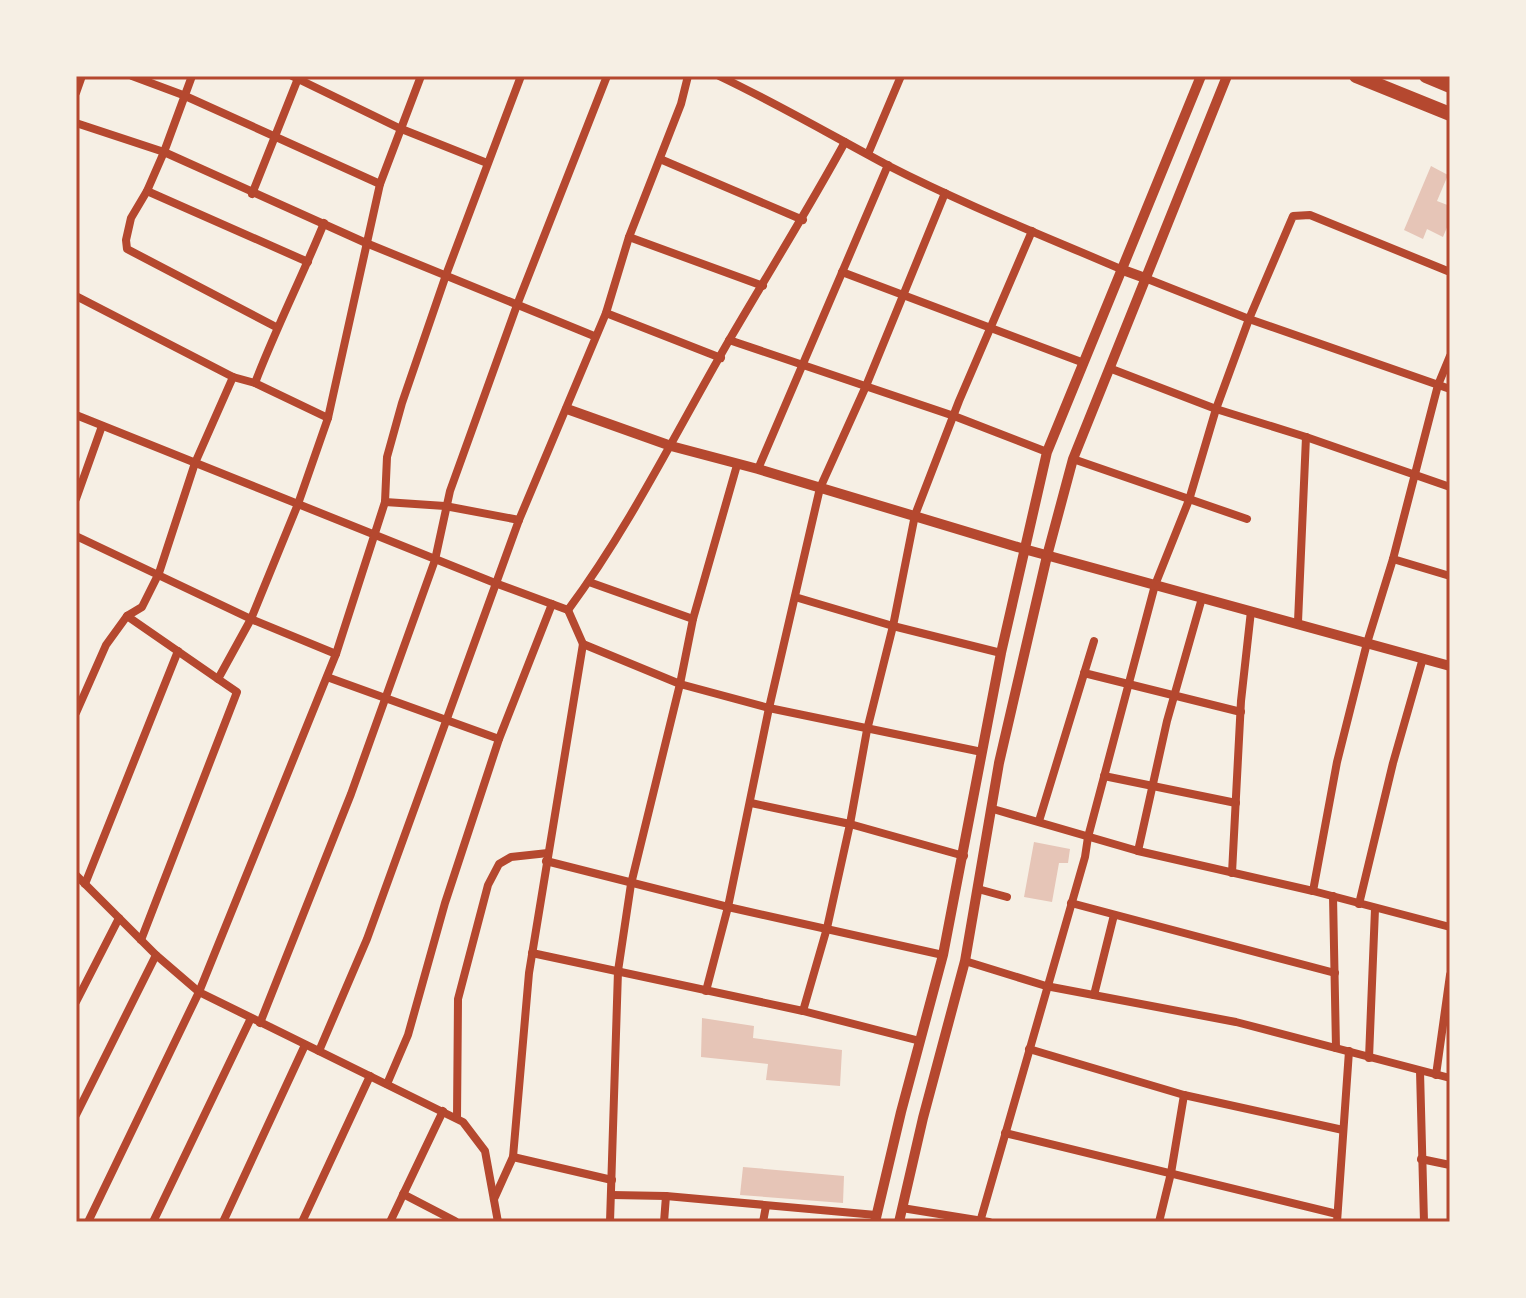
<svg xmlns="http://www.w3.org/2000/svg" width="1526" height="1298" font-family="Overpass,sans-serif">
<rect width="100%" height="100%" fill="#f6efe4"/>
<!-- building -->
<g fill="#e6c5b7">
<path d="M1431,166L1448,175L1437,201L1450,206V220L1443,237L1427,229L1423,239L1404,230Z"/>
<path d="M1034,842L1070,849L1068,863H1059L1052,902L1024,897Z"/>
<path d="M702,1018L754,1026L753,1038L842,1050L840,1086L766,1080L768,1064L701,1057Z"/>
<path d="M743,1167L844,1176L843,1203L740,1195Z"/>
</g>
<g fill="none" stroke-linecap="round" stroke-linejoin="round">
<!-- minor -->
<g stroke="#b5482f" stroke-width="8">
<path d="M132,76L183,95L380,184"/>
<path d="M192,76L164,152L147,191L131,218L126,240L127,249L276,327"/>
<path d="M292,76L399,128L487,163"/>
<path d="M719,76C776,103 831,135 887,165C963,204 1044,236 1123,270"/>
<path d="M76,93L82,76"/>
<path d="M76,123L164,152L366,243L594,336"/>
<path d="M868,154L901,76"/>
<path d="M660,159L803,220"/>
<path d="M147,191L308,262"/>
<path d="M252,194L299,76"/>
<path d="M629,237L763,286"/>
<path d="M842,272L1084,363"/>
<path d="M1145,278L1249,319L1450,389"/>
<path d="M76,296L233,377L255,383L328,418"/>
<path d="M606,313L721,358"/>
<path d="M729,340L954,416L1047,452"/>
<path d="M1109,368L1216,409L1306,437L1450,487"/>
<path d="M255,383C276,328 302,277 324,223"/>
<path d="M76,415L495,583L568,610"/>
<path d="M1073,459L1247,519"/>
<path d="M758,469L888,165"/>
<path d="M76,499L102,426"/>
<path d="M385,502L445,506L519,520"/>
<path d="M76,536L251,619L336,654"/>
<path d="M1393,559L1450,576"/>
<path d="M589,582L693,619"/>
<path d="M795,597L893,626L1001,653"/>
<path d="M568,610C631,525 678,428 731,337C769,272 809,208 845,142"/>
<path d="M127,616L218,679"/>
<path d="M1298,622L1306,437"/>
<path d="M583,644L680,684L769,708L982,752"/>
<path d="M1084,673L1241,712"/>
<path d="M327,677L499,739"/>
<path d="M76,713L106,645L127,616L142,607L159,573L195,463L233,377"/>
<path d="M1104,776L1236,803"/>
<path d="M751,803L850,824L964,856"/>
<path d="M993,809L1138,851L1313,891L1450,927"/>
<path d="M1039,821L1094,641"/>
<path d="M1138,851L1167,721L1202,598"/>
<path d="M546,861L728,907L943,955"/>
<path d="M1232,873L1241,701L1251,611"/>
<path d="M76,875L156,955L199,992L463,1122L485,1151L498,1222"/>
<path d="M85,884L178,651"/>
<path d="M978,889L1007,897"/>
<path d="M1313,891L1337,762L1367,643L1393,559L1438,385L1450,356"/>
<path d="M1333,896L1336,1048"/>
<path d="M1071,903L1335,973"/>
<path d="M1359,904L1393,763L1423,658"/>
<path d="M141,940L237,692L218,679L251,619L298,504L328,418L380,184L421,76"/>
<path d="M532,953L803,1011L920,1041"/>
<path d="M965,961L1046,986L1236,1022L1450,1078"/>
<path d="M706,991L728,907L769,708L820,488L866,386L945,193"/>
<path d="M1094,995L1114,915"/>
<path d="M76,1002L119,918"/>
<path d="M803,1011L827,928L850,824L867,730L893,626L915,515L959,401L1032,231"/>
<path d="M260,1023L351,794L435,560L450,491L517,305L607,76"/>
<path d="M1029,1049L1184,1095L1343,1130"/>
<path d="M319,1051L367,939L519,520L606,313L629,237L681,104L688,76"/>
<path d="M1369,1058L1375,909"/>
<path d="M1420,1071L1424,1222"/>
<path d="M1436,1075L1450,975"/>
<path d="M387,1084L408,1035L445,903L499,739L552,604"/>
<path d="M76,1115L156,955"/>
<path d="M457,1118L458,999L488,885L499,864L511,857L548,853"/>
<path d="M1005,1133L1337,1214"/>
<path d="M513,1157L612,1180"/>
<path d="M1421,1159L1450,1165"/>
<path d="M403,1194L455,1221"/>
<path d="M612,1195L666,1196L876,1215"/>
<path d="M494,1199L513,1157L529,973L583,644L568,610"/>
<path d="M902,1208L989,1222"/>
<path d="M88,1222L199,992L336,654L385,502L387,457L402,403L446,275L521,76"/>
<path d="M153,1222L251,1018"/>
<path d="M223,1222L305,1045"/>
<path d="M302,1222L370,1076"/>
<path d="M390,1222L443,1111"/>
<path d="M610,1222L618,971L631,884L680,684L693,619L737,465"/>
<path d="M664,1222L666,1196"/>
<path d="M763,1222L766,1206"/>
<path d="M980,1222L1085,857L1088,837L1155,585L1189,500L1216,409L1249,319L1293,216L1310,215L1450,272"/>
<path d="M1159,1222L1171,1173L1184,1095"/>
<path d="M1337,1222L1349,1051"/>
</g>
<!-- tertiary -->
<g stroke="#b5482f" stroke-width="10">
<path d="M1123,270L1145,278"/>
<path d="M567,409L671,446L758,469L1024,549L1450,666"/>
<path d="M875,1222L901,1112L943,955L1001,653L1047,452L1201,76"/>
<path d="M899,1222L923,1118L965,961L999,763L1047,556L1073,459L1227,76"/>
</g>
<!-- primary -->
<g stroke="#b5482f" stroke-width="14">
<path d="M1356,76L1450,114"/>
<path d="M1426,76L1450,86"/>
</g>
</g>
<!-- border -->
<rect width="1526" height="1298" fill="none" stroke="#f6efe4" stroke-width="156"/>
<rect x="78" y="78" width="1370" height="1142" fill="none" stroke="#b5482f" stroke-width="3"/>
</svg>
